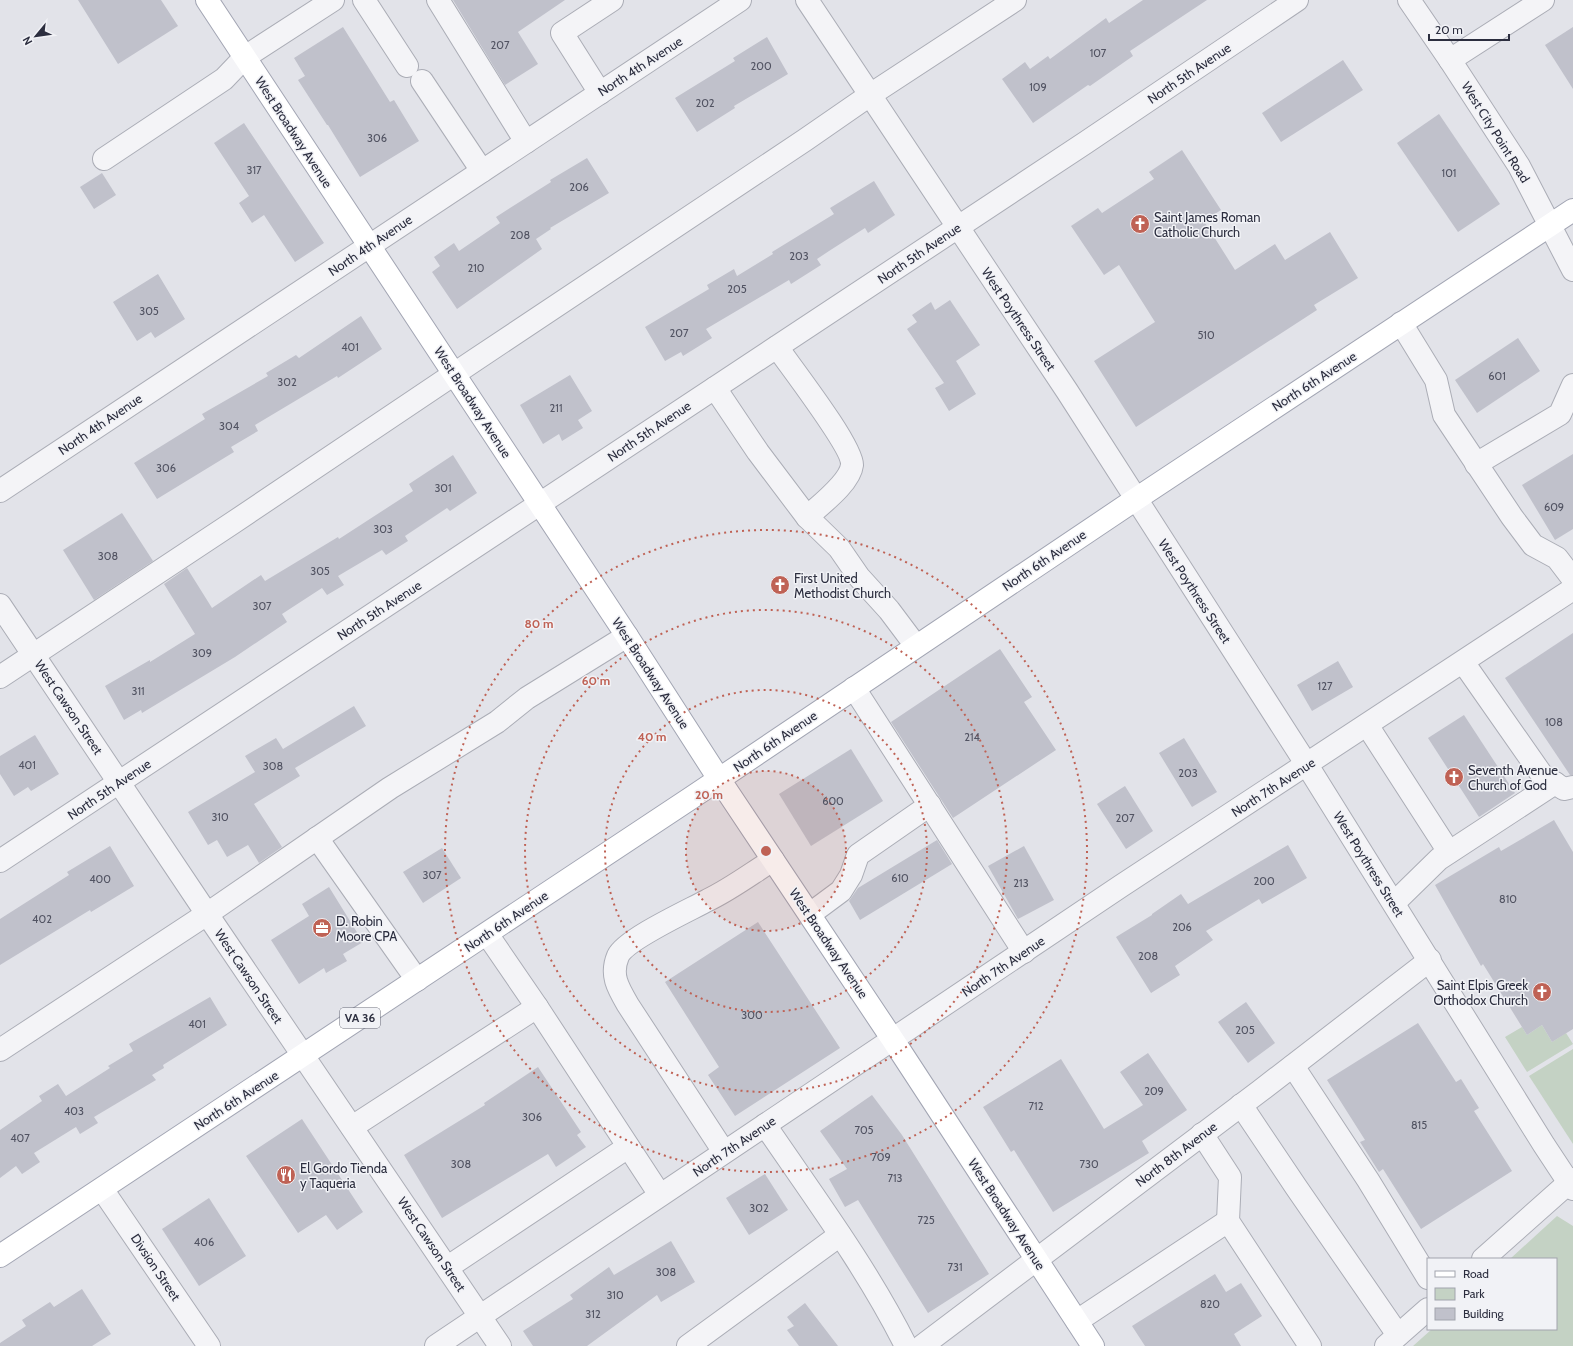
<svg xmlns="http://www.w3.org/2000/svg" width="1573" height="1346" font-family="Cabin,sans-serif">
<rect width="100%" height="100%" fill="#e2e3e9"/>
<!-- green -->
<g fill="#c4d2c4">
<path d="M1542,1025L1552,1042L1566,1033L1573,1044L1527,1072L1505,1037L1522,1027L1527,1035Z"/>
<path d="M1573,1049V1144L1529,1076Z"/>
<path d="M1557,1216L1573,1226V1346H1413L1432,1329H1556V1259H1510Z"/>
</g>
<!-- building -->
<g fill="#c0c1cb">
<path d="M78,0H161L178,26L118,64Z"/>
<path d="M453,0H565L518,32L538,64L505,85Z"/>
<path d="M1143,0H1207L1130,51L1133,56L1090,86L1088,85L1033,123L1002,79L1025,62L1030,69L1048,56L1050,59L1106,18L1109,23Z"/>
<path d="M343,27L390,102L394,100L419,141L360,177L328,125H327L298,80L305,76L294,58Z"/>
<path d="M1573,27V89L1545,45Z"/>
<path d="M767,37L788,74L734,106L735,108L697,132L675,98L735,61L733,58Z"/>
<path d="M1343,60L1363,90L1281,142L1262,113Z"/>
<path d="M1439,114L1500,204L1458,232L1397,143Z"/>
<path d="M244,123L324,243L295,262L264,215L252,223L239,203L249,196L214,143Z"/>
<path d="M1182,150L1221,210L1204,221L1235,270L1275,244L1285,260L1330,232L1358,278L1314,305L1317,310L1136,427L1094,361L1155,322L1119,265L1104,275L1071,226L1098,208L1102,213L1154,179L1149,172Z"/>
<path d="M587,158L609,193L550,228L551,229L536,239L542,249L457,309L432,272L440,266L434,257L454,243L459,251L500,223L496,217L551,182L550,180Z"/>
<path d="M102,173L116,195L94,209L80,187Z"/>
<path d="M874,181L895,215L868,233L865,228L829,251L817,259L821,265L791,284L789,280L706,329L712,338L683,356L681,352L665,361L645,327L709,289L707,285L734,269L737,276L773,254L772,252L834,214L830,208Z"/>
<path d="M158,274L185,319L155,338L151,332L137,341L113,302Z"/>
<path d="M950,300L980,345L956,361L976,394L949,411L935,388L944,383L907,329L917,322L912,315L931,302L935,310Z"/>
<path d="M361,316L382,349L338,378L337,376L255,425L258,431L231,447L234,452L157,499L134,463L205,419L202,414L268,376L266,373L296,355L299,358Z"/>
<path d="M1518,338L1540,371L1477,413L1455,380Z"/>
<path d="M570,375L592,411L578,420L583,428L562,441L559,434L543,444L520,405Z"/>
<path d="M1573,454V529L1555,540L1522,485Z"/>
<path d="M453,455L477,493L450,511L447,508L405,536L408,541L386,555L382,550L338,576L344,585L327,595L322,588L282,614L287,622L235,657L142,713L141,710L124,720L105,686L150,660V662L195,634L164,584L187,568L212,608L261,575L265,581L338,537L339,539L413,491L409,484Z"/>
<path d="M122,513L153,561L94,600L63,550Z"/>
<path d="M1573,633V775H1570L1505,678Z"/>
<path d="M1000,649L1032,697L1024,702L1056,750L953,818L891,722Z"/>
<path d="M1338,661L1353,687L1312,711L1297,685Z"/>
<path d="M354,706L366,726L295,768L300,776L254,804L282,847L259,863L248,845L227,857L217,840L208,845L188,812L255,772L245,756L276,738L283,749Z"/>
<path d="M1464,715L1515,793L1479,817L1428,738Z"/>
<path d="M35,735L59,774L31,791L28,787L14,796L0,774V756Z"/>
<path d="M1184,738L1217,792L1192,807L1159,753Z"/>
<path d="M851,749L883,801L811,846L779,794Z"/>
<path d="M1125,786L1153,831L1126,849L1097,804Z"/>
<path d="M1554,820L1573,852V1029L1552,1042L1542,1025L1527,1035L1483,964L1481,966L1435,885L1499,847L1501,851Z"/>
<path d="M937,840L952,864L860,920L849,901L858,888Z"/>
<path d="M1288,845L1307,878L1262,904L1259,899L1206,931L1213,940L1175,966L1180,975L1151,993L1116,937L1152,915V914L1181,894L1188,904Z"/>
<path d="M110,846L134,886L91,912L90,910L0,965V919L69,875L67,872Z"/>
<path d="M1024,846L1054,900L1018,919L988,866Z"/>
<path d="M442,848L461,878L423,903L403,872Z"/>
<path d="M329,887L363,942L343,954L347,961L326,973L324,968L299,984L271,940L309,916L302,904Z"/>
<path d="M758,922L840,1048L735,1116L708,1075L719,1067L665,982Z"/>
<path d="M210,997L227,1025L163,1065L164,1068L152,1075L156,1080L94,1117L98,1123L80,1134L76,1127L34,1153L40,1162L22,1174L16,1166L0,1178V1130L42,1101L39,1096L58,1084L66,1096L110,1068L108,1066L133,1051L129,1044Z"/>
<path d="M1246,1002L1275,1043L1248,1063L1218,1022Z"/>
<path d="M1418,1023L1456,1082L1461,1079L1479,1108L1474,1111L1512,1171L1421,1229L1383,1169L1379,1172L1360,1142L1365,1140L1327,1080Z"/>
<path d="M1148,1053L1187,1110L1142,1141L1149,1153L1053,1212L1014,1150L1011,1152L983,1107L1061,1059L1104,1129L1143,1105L1120,1072Z"/>
<path d="M538,1067L581,1132L577,1135L586,1147L556,1167L548,1154L442,1218L404,1155L485,1105L484,1103Z"/>
<path d="M872,1095L902,1135L989,1274L928,1313L858,1200L845,1207L829,1179L847,1169L820,1131Z"/>
<path d="M302,1119L363,1212L337,1230L326,1215L298,1233L246,1156Z"/>
<path d="M765,1174L788,1210L749,1235L726,1198Z"/>
<path d="M209,1198L246,1256L199,1286L162,1229Z"/>
<path d="M671,1241L695,1282L661,1302L657,1295L587,1346H533L523,1331L573,1299L570,1295L609,1267L614,1275Z"/>
<path d="M1215,1274L1226,1292L1241,1283L1262,1316L1234,1334L1241,1346H1145L1132,1326Z"/>
<path d="M82,1289L111,1334L92,1346H0V1343L26,1326L22,1320L50,1302L54,1307Z"/>
<path d="M805,1303L838,1346H799L787,1330L794,1326L787,1317Z"/>
</g>
<g fill="none" stroke-linecap="round" stroke-linejoin="round">
<defs>
<g id="minor">
<path d="M364,0L407,66"/>
<path d="M438,0L526,142"/>
<path d="M807,0L1067,391L1307,765L1544,1145L1573,1189"/>
<path d="M1409,0L1450,60L1519,166L1573,270"/>
<path d="M1450,60L1543,0"/>
<path d="M422,81L482,171"/>
<path d="M600,93L562,33L612,0"/>
<path d="M104,159L224,79L245,57L333,0"/>
<path d="M1401,323L1436,380L1444,415L1512,517L1533,545L1557,558L1573,579"/>
<path d="M777,347C790,366 853,447 852,465C850,483 820,505 807,517"/>
<path d="M715,388L758,452L807,517L839,548L859,577L889,610L916,646"/>
<path d="M1476,464L1560,414L1573,385"/>
<path d="M0,491L740,0"/>
<path d="M0,605L207,914L500,1346"/>
<path d="M1463,662L1542,775L1564,789L1573,787"/>
<path d="M0,677L234,522L475,360L805,140L870,95L1015,0"/>
<path d="M854,688L1024,952"/>
<path d="M1367,725L1449,852"/>
<path d="M317,838L417,980"/>
<path d="M0,861L1085,143L1297,0"/>
<path d="M1394,903L1439,859L1555,783"/>
<path d="M810,914L841,891L851,875L858,855L930,805"/>
<path d="M537,1007L660,1195"/>
<path d="M0,1050L207,914L390,788L497,722L527,698L627,636"/>
<path d="M1293,1066L1368,1180L1428,1278"/>
<path d="M1241,1105L1296,1187L1398,1335"/>
<path d="M765,1125C814,1197 867,1268 906,1346"/>
<path d="M352,1127L537,1007L487,934"/>
<path d="M1202,1134L1230,1177L1228,1221L1310,1346"/>
<path d="M724,1152L628,1005C618,988 610,975 618,956C626,939 690,910 708,900C731,889 752,873 773,860"/>
<path d="M102,1189L209,1346"/>
<path d="M1483,1259L1573,1179"/>
<path d="M448,1267L628,1147"/>
<path d="M1077,1321L1228,1221"/>
<path d="M436,1346L1121,886L1573,589"/>
<path d="M688,1346L840,1235"/>
<path d="M922,1346L1260,1091L1430,960"/>
<path d="M1386,1346L1428,1309"/>
</g>
<g id="major">
<path d="M207,0L627,636L719,779L893,1040L1093,1346"/>
<path d="M0,1256L691,798L1136,499L1573,210"/>
</g>
</defs>
<!-- minor casing -->
<use href="#minor" stroke="#abadb6" stroke-width="24"/>
<!-- major casing -->
<use href="#major" stroke="#a2a5b3" stroke-width="24"/>
<!-- minor -->
<use href="#minor" stroke="#f4f4f7" stroke-width="22"/>
<!-- major -->
<use href="#major" stroke="#fff" stroke-width="22"/>
</g>
<!-- distance rings -->
<circle cx="766" cy="851" r="80" fill="#bf6255" fill-opacity=".12"/>
<g fill="none" stroke="#bf6255" stroke-width="2" stroke-dasharray="2 4">
<circle cx="766" cy="851" r="80"/>
<circle cx="766" cy="851" r="161"/>
<circle cx="766" cy="851" r="241"/>
<circle cx="766" cy="851" r="321"/>
</g>
<!-- icons -->
<defs>
<symbol id="church-disc" viewBox="-11 -11 22 22"><circle r="9.5" fill="#bf6255" stroke="#f1f2f6"/><path d="M-1.2-6h2.4v3.5h3.3v2.4h-3.3V6h-2.4V-.1h-3.3v-2.4h3.3Z" fill="#fff"/></symbol>
<symbol id="office-disc" viewBox="-11 -11 22 22"><circle r="9.5" fill="#bf6255" stroke="#f1f2f6"/><path d="M-6-3h4V-5.5h4V-3h4V5H-6ZM-1-4.5V-3h2v-1.5ZM-6 0V1H6V0Z" fill="#fff"/></symbol>
<symbol id="restaurant-disc" viewBox="-11 -11 22 22"><circle r="9.5" fill="#bf6255" stroke="#f1f2f6"/><path d="M-5-6h1v4h1v-4h1v4h1v-4h1v5L-1.5 .5V6h-2V.5L-5-1ZM5-6V6H3V1.5H1.5Q1.5-4 5-6Z" fill="#fff"/></symbol>
</defs>
<g fill-rule="evenodd">
<use href="#church-disc" x="1129" y="213" width="22" height="22"/>
<use href="#church-disc" x="769" y="574" width="22" height="22"/>
<use href="#church-disc" x="1443" y="766" width="22" height="22"/>
<use href="#office-disc" x="311" y="917" width="22" height="22"/>
<use href="#church-disc" x="1531" y="981" width="22" height="22"/>
<use href="#restaurant-disc" x="275" y="1164" width="22" height="22"/>
</g>
<g text-anchor="middle" stroke-width="3" stroke-linejoin="round" paint-order="stroke">
<!-- number labels -->
<g font-size="11" fill="#515362">
<text x="500" y="49">207</text>
<text x="1098" y="57">107</text>
<text x="761" y="70">200</text>
<text x="1038" y="91">109</text>
<text x="705" y="107">202</text>
<text x="377" y="142">306</text>
<text x="254" y="174">317</text>
<text x="1449" y="177">101</text>
<text x="579" y="191">206</text>
<text x="520" y="239">208</text>
<text x="799" y="260">203</text>
<text x="476" y="272">210</text>
<text x="737" y="293">205</text>
<text x="149" y="315">305</text>
<text x="679" y="337">207</text>
<text x="1206" y="339">510</text>
<text x="350" y="351">401</text>
<text x="1497" y="380">601</text>
<text x="287" y="386">302</text>
<text x="556" y="412">211</text>
<text x="229" y="430">304</text>
<text x="166" y="472">306</text>
<text x="443" y="492">301</text>
<text x="1554" y="511">609</text>
<text x="383" y="533">303</text>
<text x="108" y="560">308</text>
<text x="320" y="575">305</text>
<text x="262" y="610">307</text>
<text x="202" y="657">309</text>
<text x="1325" y="690">127</text>
<text x="138" y="695">311</text>
<text x="1554" y="726">108</text>
<text x="972" y="741">214</text>
<text x="27" y="769">401</text>
<text x="273" y="770">308</text>
<text x="1188" y="777">203</text>
<text x="833" y="805">600</text>
<text x="220" y="821">310</text>
<text x="1125" y="822">207</text>
<text x="432" y="879">307</text>
<text x="900" y="882">610</text>
<text x="100" y="883">400</text>
<text x="1264" y="885">200</text>
<text x="1021" y="887">213</text>
<text x="1508" y="903">810</text>
<text x="42" y="923">402</text>
<text x="1182" y="931">206</text>
<text x="1148" y="960">208</text>
<text x="752" y="1019">300</text>
<text x="197" y="1028">401</text>
<text x="1245" y="1034">205</text>
<text x="1154" y="1095">209</text>
<text x="1036" y="1110">712</text>
<text x="74" y="1115">403</text>
<text x="532" y="1121">306</text>
<text x="1419" y="1129">815</text>
<text x="864" y="1134">705</text>
<text x="20" y="1142">407</text>
<text x="881" y="1161">709</text>
<text x="461" y="1168">308</text>
<text x="1089" y="1168">730</text>
<text x="895" y="1182">713</text>
<text x="759" y="1212">302</text>
<text x="926" y="1224">725</text>
<text x="204" y="1246">406</text>
<text x="955" y="1271">731</text>
<text x="666" y="1276">308</text>
<text x="615" y="1299">310</text>
<text x="1210" y="1308">820</text>
<text x="593" y="1318">312</text>
</g>
<!-- shield labels -->
<rect fill="#f1f2f6" stroke="#676976" stroke-width="1" x="340" y="1008" width="40" height="20" rx="3"/>
<g font-size="12" font-weight="bold" fill="#2c2e3f">
<text x="360" y="1022">VA 36</text>
</g>
<!-- street labels -->
<g font-size="13" fill="#2c2e3f" stroke="#f1f2f6">
<text transform="translate(640 66) rotate(-33)" y="5">North 4th Avenue</text>
<text transform="translate(1189 73) rotate(-34)" y="5">North 5th Avenue</text>
<text transform="translate(294 132) rotate(57)" y="5">West Broadway Avenue</text>
<text transform="translate(1496 132) rotate(58)" y="5">West City Point Road</text>
<text transform="translate(370 245) rotate(-34)" y="5">North 4th Avenue</text>
<text transform="translate(919 253) rotate(-34)" y="5">North 5th Avenue</text>
<text transform="translate(1019 319) rotate(56)" y="5">West Poythress Street</text>
<text transform="translate(1314 381) rotate(-33)" y="5">North 6th Avenue</text>
<text transform="translate(473 402) rotate(57)" y="5">West Broadway Avenue</text>
<text transform="translate(100 424) rotate(-34)" y="5">North 4th Avenue</text>
<text transform="translate(649 431) rotate(-34)" y="5">North 5th Avenue</text>
<text transform="translate(1044 560) rotate(-34)" y="5">North 6th Avenue</text>
<text transform="translate(1195 591) rotate(57)" y="5">West Poythress Street</text>
<text transform="translate(379 610) rotate(-33)" y="5">North 5th Avenue</text>
<text transform="translate(651 673) rotate(57)" y="5">West Broadway Avenue</text>
<text transform="translate(69 707) rotate(56)" y="5">West Cawson Street</text>
<text transform="translate(775 741) rotate(-34)" y="5">North 6th Avenue</text>
<text transform="translate(1273 787) rotate(-33)" y="5">North 7th Avenue</text>
<text transform="translate(109 789) rotate(-34)" y="5">North 5th Avenue</text>
<text transform="translate(1369 864) rotate(58)" y="5">West Poythress Street</text>
<text transform="translate(506 921) rotate(-34)" y="5">North 6th Avenue</text>
<text transform="translate(829 943) rotate(56)" y="5">West Broadway Avenue</text>
<text transform="translate(1003 966) rotate(-34)" y="5">North 7th Avenue</text>
<text transform="translate(249 976) rotate(56)" y="5">West Cawson Street</text>
<text transform="translate(236 1100) rotate(-33)" y="5">North 6th Avenue</text>
<text transform="translate(734 1146) rotate(-34)" y="5">North 7th Avenue</text>
<text transform="translate(1176 1154) rotate(-37)" y="5">North 8th Avenue</text>
<text transform="translate(1007 1214) rotate(57)" y="5">West Broadway Avenue</text>
<text transform="translate(432 1244) rotate(56)" y="5">West Cawson Street</text>
<text transform="translate(156 1267) rotate(56)" y="5">Divsion Street</text>
</g>
<!-- poi labels -->
<g font-size="13" fill="#2c2e3f" stroke="#f1f2f6" text-anchor="start">
<text x="1154" y="222">Saint James Roman<tspan x="1154" dy="15">Catholic Church</tspan></text>
<text x="794" y="583">First United<tspan x="794" dy="15">Methodist Church</tspan></text>
<text x="1468" y="775">Seventh Avenue<tspan x="1468" dy="15">Church of God</tspan></text>
<text x="336" y="926">D. Robin<tspan x="336" dy="15">Moore CPA</tspan></text>
<text x="1528" y="990" text-anchor="end">Saint Elpis Greek<tspan x="1528" dy="15">Orthodox Church</tspan></text>
<text x="300" y="1173">El Gordo Tienda<tspan x="300" dy="15">y Taqueria</tspan></text>
</g>
</g>
<circle cx="766" cy="851" r="6" fill="#bf6255" stroke="#f1f2f6" stroke-width="2"/>
<g font-size="12" text-anchor="middle" font-weight="bold" fill="#bf6255" stroke="#f1f2f6" stroke-width="3" stroke-linejoin="round" paint-order="stroke">
<text x="539" y="628">80 m</text>
<text x="596" y="685">60 m</text>
<text x="652" y="741">40 m</text>
<text x="709" y="799">20 m</text>
</g>
<!-- legend -->
<rect x="1427" y="1258" width="130" height="72" fill="#f1f2f6" stroke="#a2a4ad"/>
<rect x="1435" y="1271" width="20" height="6" fill="#ffffff" stroke="#a2a4ad"/>
<text x="1463" y="1278" font-size="12" fill="#2c2e3f">Road</text>
<rect x="1435" y="1288" width="20" height="12" fill="#c4d2c4" stroke="#a2a4ad"/>
<text x="1463" y="1298" font-size="12" fill="#2c2e3f">Park</text>
<rect x="1435" y="1308" width="20" height="12" fill="#c0c1cb" stroke="#a2a4ad"/>
<text x="1463" y="1318" font-size="12" fill="#2c2e3f">Building</text>
<!-- north arrow -->
<g transform="translate(36 36) rotate(241)" stroke="#f1f2f6" stroke-width="3" paint-order="stroke">
<path d="M0-3L7 15L0 10L-7 15Z" fill="#2c2e3f"/>
<text y="-6" font-size="11" font-weight="bold" text-anchor="middle" fill="#2c2e3f">N</text>
</g>
<!-- scale -->
<path d="M1429 34v6h80v-6" fill="none" stroke="#2c2e3f" stroke-width="2"/>
<text x="1435" y="34" font-size="12" fill="#2c2e3f" stroke="#f1f2f6" stroke-width="3" paint-order="stroke">20 m</text>
</svg>
